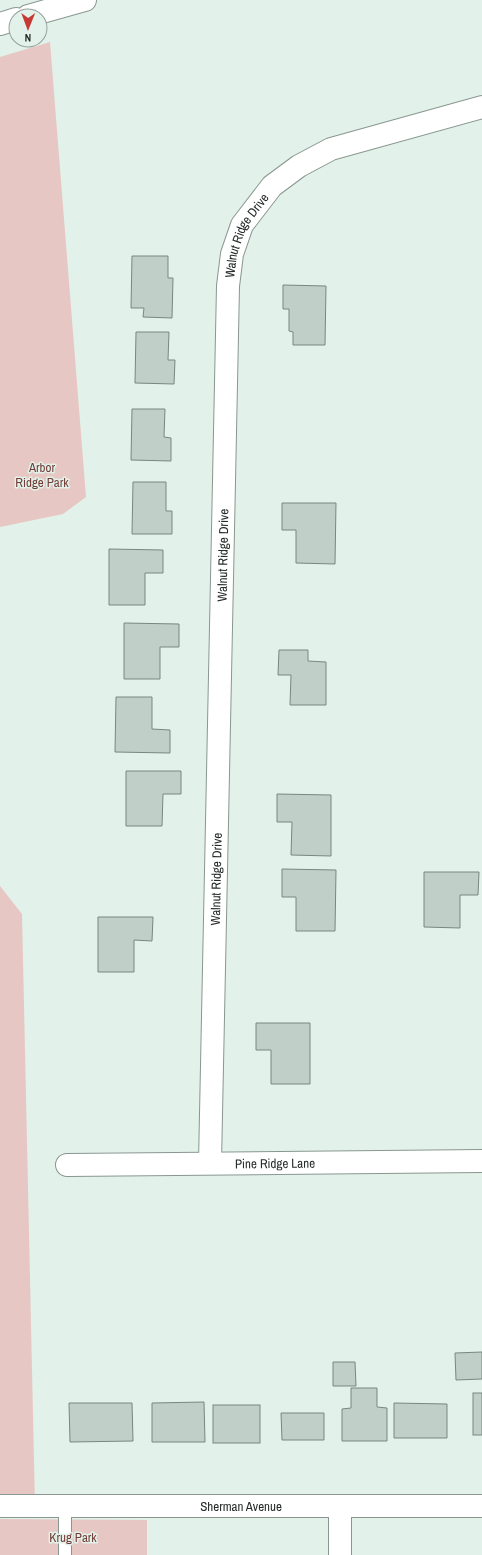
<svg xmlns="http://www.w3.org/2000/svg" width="482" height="1555" font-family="'Archivo Narrow',sans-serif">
<rect width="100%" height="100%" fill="#e2f1ea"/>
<!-- green -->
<g fill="#e7c7c3">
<path d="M50,42L86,497L63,514L0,527V57Z"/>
<path d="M0,886L22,914L35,1506L0,1504Z"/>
<path d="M0,1519L147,1520V1555H0Z"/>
</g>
<!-- building -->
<g fill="#c0cfc7" stroke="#788780">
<path d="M132,256H168V278H173L172,318L143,317L144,308H131Z"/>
<path d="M283,285L326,286L325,345H293V332L289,331V309H283Z"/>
<path d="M136,332H169L168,360H175L174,384L135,383Z"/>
<path d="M132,409H165L164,437L171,438V461L131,460Z"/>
<path d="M133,482H166V511H172V534H132Z"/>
<path d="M282,503H336L335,564L296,563V530H282Z"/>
<path d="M109,549L163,550V573H145V605H109Z"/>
<path d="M124,623L179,624V647H160V679H124Z"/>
<path d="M279,650H308V661L326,662V705H290L291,675H278Z"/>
<path d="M116,697H152V729L170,730V753L115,752Z"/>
<path d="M126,771H181V794H163L162,826H126Z"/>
<path d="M277,794L331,795V856L291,855L292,822H277Z"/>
<path d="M282,869L336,870L335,931H296V897H282Z"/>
<path d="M424,872H479L478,895H460V928L424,927Z"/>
<path d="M98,917H153L152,941L134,940V972H98Z"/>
<path d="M256,1023H310V1084H271V1050H256Z"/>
<path d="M482,1352V1379L456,1380L455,1353Z"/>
<path d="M333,1362H355L356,1386H333Z"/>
<path d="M351,1388H377V1407L387,1408V1441H342V1409L351,1408Z"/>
<rect x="473" y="1393" width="9" height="42"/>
<path d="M204,1402L205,1442H152V1403Z"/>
<path d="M69,1403H132L133,1441L70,1442Z"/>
<path d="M394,1403L447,1404V1438H394Z"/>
<rect x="213" y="1405" width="47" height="38"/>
<path d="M281,1413H324V1440H282Z"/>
</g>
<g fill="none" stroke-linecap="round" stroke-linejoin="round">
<defs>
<path id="service" d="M65,1555V1506"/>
<g id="minor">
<path id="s1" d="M210,1163L228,286L232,254L242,225L272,186L299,166L331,149L482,107"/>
<path id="s2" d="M67,1165L482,1161"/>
<path d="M340,1555V1506"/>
</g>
<g id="tertiary">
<path d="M28,16L85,0"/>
<path d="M0,24L16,19"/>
<path id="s3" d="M0,1506H482"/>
</g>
</defs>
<!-- service casing -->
<use href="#service" stroke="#899790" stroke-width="14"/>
<!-- minor casing -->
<use href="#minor" stroke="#899790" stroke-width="24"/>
<!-- tertiary casing -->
<use href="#tertiary" stroke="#899790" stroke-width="24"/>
<!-- service -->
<use href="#service" stroke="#fff" stroke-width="12"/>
<!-- minor -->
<use href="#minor" stroke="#fff" stroke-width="22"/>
<!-- tertiary -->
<use href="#tertiary" stroke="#fff" stroke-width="22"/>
</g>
<g text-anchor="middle" stroke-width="3" stroke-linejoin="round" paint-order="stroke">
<!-- street labels -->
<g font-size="13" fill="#252b28" stroke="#e2f1ea">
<text dy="5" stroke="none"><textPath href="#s1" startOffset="932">Walnut Ridge Drive</textPath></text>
<text dy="5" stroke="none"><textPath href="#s1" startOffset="608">Walnut Ridge Drive</textPath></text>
<text dy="5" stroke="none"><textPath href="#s1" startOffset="284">Walnut Ridge Drive</textPath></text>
<text dy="5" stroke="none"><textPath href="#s2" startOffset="208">Pine Ridge Lane</textPath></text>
<text dy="5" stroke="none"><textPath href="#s3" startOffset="241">Sherman Avenue</textPath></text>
</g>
<!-- park labels -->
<g font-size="13" fill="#733d37" stroke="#e2f1ea">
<text x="42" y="472">Arbor<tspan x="42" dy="15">Ridge Park</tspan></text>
<text x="73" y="1542">Krug Park</text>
</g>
</g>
<!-- north arrow -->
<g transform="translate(28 28) rotate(181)"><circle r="19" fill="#e2f1ea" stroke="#96a29c"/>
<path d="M0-3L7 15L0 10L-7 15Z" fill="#c73934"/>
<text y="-6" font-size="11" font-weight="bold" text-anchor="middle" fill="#252b28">N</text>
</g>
</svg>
